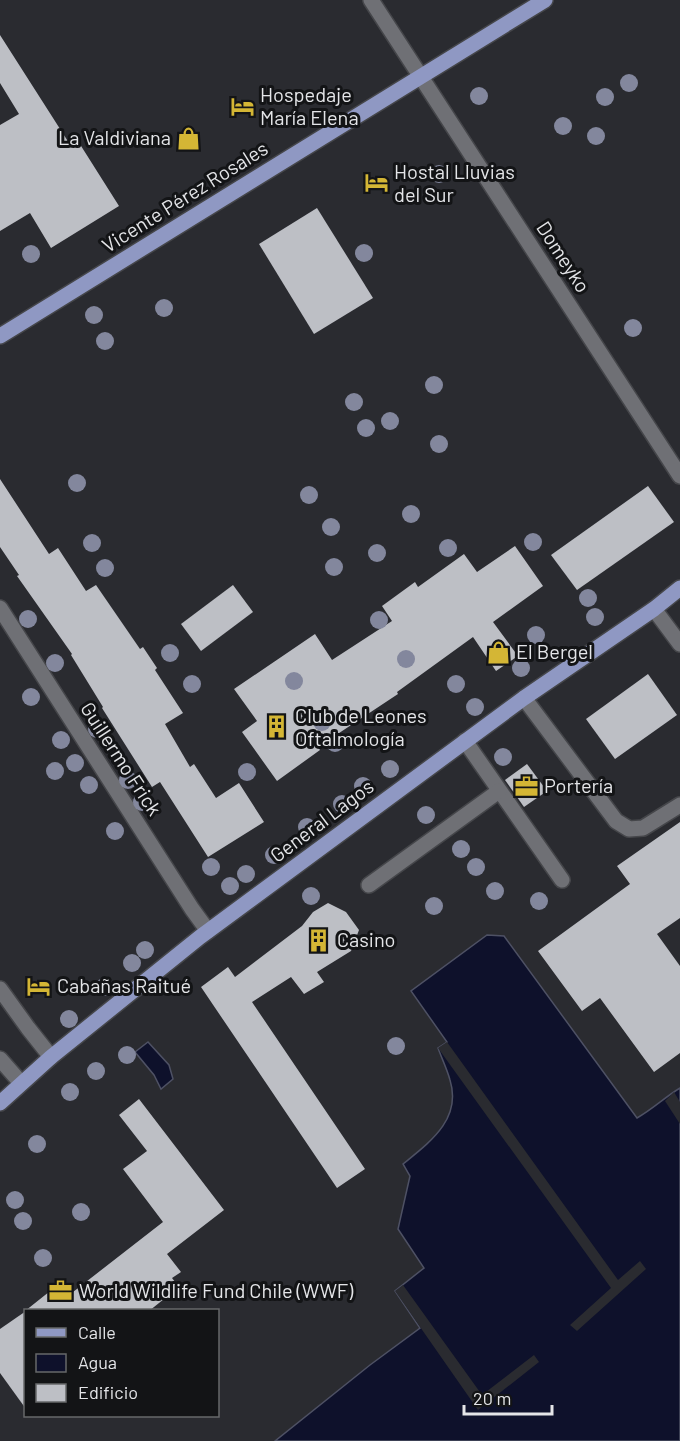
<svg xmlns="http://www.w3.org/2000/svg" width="680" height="1441" font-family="Barlow,sans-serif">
<rect width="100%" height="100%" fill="#2a2b30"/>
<!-- water -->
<g fill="#0e112b" stroke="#4e5164" stroke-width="1.5">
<path d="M487,935L504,936L637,1118C653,1109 665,1097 680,1088V1441H275L370,1365L420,1328L395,1291L424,1268L398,1229L410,1176L403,1164C430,1142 462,1119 450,1080C447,1069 442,1059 438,1048L447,1042L411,991Z"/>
<path d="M148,1042L169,1065L173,1079L161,1089L154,1075L135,1052Z"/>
</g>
<!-- pier -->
<g fill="#2a2b30">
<path d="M447,1042L618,1280L640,1261L646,1269L577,1331L570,1325L611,1288L438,1048Z"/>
<path d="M674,1092L680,1102V1124L665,1101Z"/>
<path d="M403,1285L482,1395L534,1355L539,1362L478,1410L395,1291Z"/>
</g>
<!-- building -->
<g fill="#bdbfc5">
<path d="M0,35L69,143L76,138L119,206L51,248L30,213L0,231V125L19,114L0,83Z"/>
<path d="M317,208L373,298L314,334L259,244Z"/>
<path d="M0,479L49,554L58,548L86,591L96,585L140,649L143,647L157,668L155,670L183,713L165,724L190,767L194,764L216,798L239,783L264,822L208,857L160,782L152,787L102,708L103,707L71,655L72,654L17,576L19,575L0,547Z"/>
<path d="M648,486L674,522L577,590L551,555Z"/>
<path d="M515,546L543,586L493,622L518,656L496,671L473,637L397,692L398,694L318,747L320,750L277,781L242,732L257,721L234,689L315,634L332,660L392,621L382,606L415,582L418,587L464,554L477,572Z"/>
<path d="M233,585L253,612L201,651L181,624Z"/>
<path d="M648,674L677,715L615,759L586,719Z"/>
<path d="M527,764L547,791L524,807L505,780Z"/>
<path d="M680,822V918L657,934L680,966V1053L654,1072L600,998L582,1011L538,951L630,884L617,866Z"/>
<path d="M328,903L346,912L359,930L351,951L317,972L324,982L304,994L291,977L252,1002L365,1169L337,1188L201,987L228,967L235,977L302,926L313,912Z"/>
<path d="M139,1099L224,1210L167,1254L181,1272L172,1278L179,1287L149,1311H25L64,1280L73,1292L163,1222L123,1169L147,1151L119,1115Z"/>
<path d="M26,1311V1409L0,1373V1329Z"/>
</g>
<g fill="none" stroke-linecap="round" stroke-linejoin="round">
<defs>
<g id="minor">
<path d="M371,0L680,476"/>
<path d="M0,608L192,909L208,931"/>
<path d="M654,609L680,644"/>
<path d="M524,698L616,821L629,829L643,828L680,805"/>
<path d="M465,741L562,880"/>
<path d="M369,885L499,791"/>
<path d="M0,989L28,1028L51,1057"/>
<path d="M0,1059L21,1083"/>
</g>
<g id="major">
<path d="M0,336L545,0"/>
<path d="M0,1103L51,1057L200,937L524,698L654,609L680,588"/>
</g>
</defs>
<!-- minor casing -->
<use href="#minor" stroke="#45464a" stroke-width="18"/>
<!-- major casing -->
<use href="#major" stroke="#45464a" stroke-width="18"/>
<!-- minor -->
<use href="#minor" stroke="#6f7075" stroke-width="15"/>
<!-- major -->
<use href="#major" stroke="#8f98c3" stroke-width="15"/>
</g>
<!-- trees -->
<g fill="#83879d">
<circle cx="629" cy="83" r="9"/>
<circle cx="479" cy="96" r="9"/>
<circle cx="605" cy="97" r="9"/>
<circle cx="563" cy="126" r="9"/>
<circle cx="596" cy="136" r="9"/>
<circle cx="439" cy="174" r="9"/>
<circle cx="364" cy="253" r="9"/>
<circle cx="31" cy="254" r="9"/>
<circle cx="164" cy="308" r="9"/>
<circle cx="94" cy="315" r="9"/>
<circle cx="633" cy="328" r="9"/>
<circle cx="105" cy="341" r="9"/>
<circle cx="434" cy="385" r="9"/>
<circle cx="354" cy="402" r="9"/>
<circle cx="390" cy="421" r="9"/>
<circle cx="366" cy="428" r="9"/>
<circle cx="439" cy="444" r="9"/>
<circle cx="77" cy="483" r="9"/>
<circle cx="309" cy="495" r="9"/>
<circle cx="411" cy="514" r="9"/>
<circle cx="331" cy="527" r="9"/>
<circle cx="533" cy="542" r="9"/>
<circle cx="92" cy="543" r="9"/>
<circle cx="448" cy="548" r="9"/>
<circle cx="377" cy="553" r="9"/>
<circle cx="334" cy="567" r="9"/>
<circle cx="105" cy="568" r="9"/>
<circle cx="588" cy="598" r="9"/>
<circle cx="595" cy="617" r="9"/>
<circle cx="28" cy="619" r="9"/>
<circle cx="379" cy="620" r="9"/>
<circle cx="536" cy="635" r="9"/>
<circle cx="170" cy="653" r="9"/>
<circle cx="406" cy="659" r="9"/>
<circle cx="55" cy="663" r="9"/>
<circle cx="521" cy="668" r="9"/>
<circle cx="294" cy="681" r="9"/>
<circle cx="192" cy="684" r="9"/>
<circle cx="456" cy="684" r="9"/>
<circle cx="31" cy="697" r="9"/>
<circle cx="475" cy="707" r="9"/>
<circle cx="322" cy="722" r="9"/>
<circle cx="97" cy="729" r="9"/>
<circle cx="61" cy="740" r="9"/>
<circle cx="335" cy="743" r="9"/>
<circle cx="503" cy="757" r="9"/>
<circle cx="75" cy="763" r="9"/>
<circle cx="390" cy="769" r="9"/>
<circle cx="55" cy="771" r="9"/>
<circle cx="247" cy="772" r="9"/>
<circle cx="128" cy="780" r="9"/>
<circle cx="89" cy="785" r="9"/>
<circle cx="363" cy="786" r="9"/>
<circle cx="142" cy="802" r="9"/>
<circle cx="342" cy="804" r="9"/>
<circle cx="426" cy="815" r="9"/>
<circle cx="307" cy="827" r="9"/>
<circle cx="115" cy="831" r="9"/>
<circle cx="461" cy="849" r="9"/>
<circle cx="274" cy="855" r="9"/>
<circle cx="211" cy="867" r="9"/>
<circle cx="476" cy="867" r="9"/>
<circle cx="246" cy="874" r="9"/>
<circle cx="230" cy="886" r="9"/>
<circle cx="495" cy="891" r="9"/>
<circle cx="311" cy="896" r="9"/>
<circle cx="539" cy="901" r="9"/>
<circle cx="434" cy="906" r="9"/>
<circle cx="145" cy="950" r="9"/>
<circle cx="132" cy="963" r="9"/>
<circle cx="104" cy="987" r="9"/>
<circle cx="69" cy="1019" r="9"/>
<circle cx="396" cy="1046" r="9"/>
<circle cx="127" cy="1055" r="9"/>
<circle cx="96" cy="1071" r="9"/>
<circle cx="70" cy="1092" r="9"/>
<circle cx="37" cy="1144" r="9"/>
<circle cx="15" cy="1200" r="9"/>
<circle cx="81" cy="1212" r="9"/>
<circle cx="23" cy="1221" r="9"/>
<circle cx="43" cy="1258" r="9"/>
</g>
<!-- icons -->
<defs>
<symbol id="hotel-bare" viewBox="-9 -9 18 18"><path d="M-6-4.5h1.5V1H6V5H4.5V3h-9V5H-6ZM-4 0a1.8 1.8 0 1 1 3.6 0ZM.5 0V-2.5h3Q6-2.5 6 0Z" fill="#d4b635" stroke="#131416" stroke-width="2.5" paint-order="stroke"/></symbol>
<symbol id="shop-bare" viewBox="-9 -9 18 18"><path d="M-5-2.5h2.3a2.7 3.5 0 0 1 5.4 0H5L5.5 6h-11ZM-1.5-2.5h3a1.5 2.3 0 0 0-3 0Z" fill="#d4b635" stroke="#131416" stroke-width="2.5" paint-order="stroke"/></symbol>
<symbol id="building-bare" viewBox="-9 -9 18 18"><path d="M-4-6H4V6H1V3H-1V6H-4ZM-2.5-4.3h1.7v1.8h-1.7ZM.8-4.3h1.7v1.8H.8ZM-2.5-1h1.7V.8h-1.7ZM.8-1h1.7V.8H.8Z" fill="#d4b635" stroke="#131416" stroke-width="2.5" paint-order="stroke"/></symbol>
<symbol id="office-bare" viewBox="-9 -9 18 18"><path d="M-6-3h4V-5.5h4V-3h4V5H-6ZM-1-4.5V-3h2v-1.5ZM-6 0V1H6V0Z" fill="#d4b635" stroke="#131416" stroke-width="2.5" paint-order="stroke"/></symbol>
</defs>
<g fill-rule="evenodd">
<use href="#hotel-bare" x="226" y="90" width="33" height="33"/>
<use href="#shop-bare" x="172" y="122" width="33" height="33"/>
<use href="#hotel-bare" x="360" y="166" width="33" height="33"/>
<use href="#shop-bare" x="482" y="636" width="33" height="33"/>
<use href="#building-bare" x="260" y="710" width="33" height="33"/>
<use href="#office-bare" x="510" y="770" width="33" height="33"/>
<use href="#building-bare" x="302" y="924" width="33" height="33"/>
<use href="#hotel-bare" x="22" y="970" width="33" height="33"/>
<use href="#office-bare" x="44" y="1274" width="33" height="33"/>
</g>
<g text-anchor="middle" stroke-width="6" stroke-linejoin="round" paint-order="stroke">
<!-- poi labels -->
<g font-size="20" fill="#e4e5e8" stroke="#131416" text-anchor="start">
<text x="260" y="102">Hospedaje<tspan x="260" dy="23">María Elena</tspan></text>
<text x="171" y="145" text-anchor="end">La Valdiviana</text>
<text x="394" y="179">Hostal Lluvias<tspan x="394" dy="23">del Sur</tspan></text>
<text x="516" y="659">El Bergel</text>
<text x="295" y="723">Club de Leones<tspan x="295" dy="23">Oftalmología</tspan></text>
<text x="544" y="793">Portería</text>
<text x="337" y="947">Casino</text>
<text x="57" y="993">Cabañas Raitué</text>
<text x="79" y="1298">World Wildlife Fund Chile (WWF)</text>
</g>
<!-- street labels -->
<g font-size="20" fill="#e4e5e8" stroke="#131416">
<text transform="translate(185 197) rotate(-32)" y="7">Vicente Pérez Rosales</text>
<text transform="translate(563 257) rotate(57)" y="7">Domeyko</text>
<text transform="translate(121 759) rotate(57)" y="7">Guillermo Frick</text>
<text transform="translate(322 821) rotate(-37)" y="7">General Lagos</text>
</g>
</g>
<!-- legend -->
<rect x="24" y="1309" width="195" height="108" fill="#131416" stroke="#67686a" stroke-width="1.5"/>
<rect x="36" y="1328" width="30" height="9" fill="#8f98c3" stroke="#67686a" stroke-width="1.5"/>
<text x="78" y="1339" font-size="18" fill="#e4e5e8">Calle</text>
<rect x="36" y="1354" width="30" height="18" fill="#0e112b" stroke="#67686a" stroke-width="1.5"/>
<text x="78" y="1369" font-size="18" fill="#e4e5e8">Agua</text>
<rect x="36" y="1384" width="30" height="18" fill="#bdbfc5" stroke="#67686a" stroke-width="1.5"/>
<text x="78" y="1399" font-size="18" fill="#e4e5e8">Edificio</text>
<!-- scale -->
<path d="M464 1405v9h88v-9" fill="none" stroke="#e4e5e8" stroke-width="3"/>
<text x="473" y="1405" font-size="18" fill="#e4e5e8" stroke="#131416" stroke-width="4.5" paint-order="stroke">20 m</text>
</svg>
